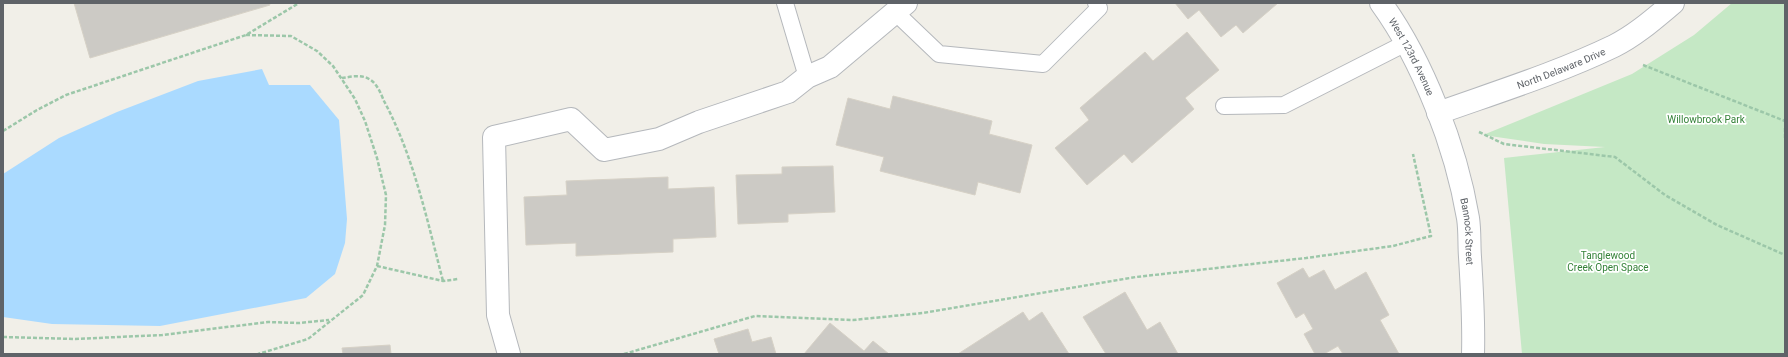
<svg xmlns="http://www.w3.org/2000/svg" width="1788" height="357" font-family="Roboto,sans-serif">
<rect width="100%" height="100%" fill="#f1efe8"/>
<!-- green -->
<path fill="#c5e8c5" d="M1732,3H1785V354H1522L1504,158L1605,147L1544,144L1483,135L1632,74L1694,35Z"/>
<!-- water -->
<path fill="#aadaff" d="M262,69L269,85H310L339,120L347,219L345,243L335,274L306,298L160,326L52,324L3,317V174L59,138L117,112L198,81Z"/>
<!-- building -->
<g fill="#cccac5" stroke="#d6d1c6">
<path d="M74,3H269L270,5L90,58Z"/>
<path d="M1175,3H1278L1243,33L1236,25L1221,37L1199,10L1188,19Z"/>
<path d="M1187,32L1219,70L1185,98L1194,109L1132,163L1124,154L1087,185L1055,148L1089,120L1080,108L1145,52L1153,61Z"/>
<path d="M893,96L992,121L989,134L1032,145L1020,193L978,182L975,195L880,171L884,157L836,145L848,98L890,109Z"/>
<path d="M833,166L835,212L788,214V222L738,224L736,175L782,174V167Z"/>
<path d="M668,177V189L714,187L716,237L673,239V252L576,256V243L526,245L524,197L567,195L566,181Z"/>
<path d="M1303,268L1309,278L1324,270L1335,290L1366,272L1389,315L1380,320L1399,354H1343L1338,346L1324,354H1315L1304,334L1313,329L1304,313L1296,318L1277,283Z"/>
<path d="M1125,292L1147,330L1160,322L1178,354H1106L1083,317Z"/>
<path d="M1023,312L1029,321L1042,312L1069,354H958Z"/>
<path d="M830,323L864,351L873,341L889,354H804Z"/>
<path d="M748,329L752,342L771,337L776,354H719L714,339Z"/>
<path d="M390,345L391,354H343L342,348Z"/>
</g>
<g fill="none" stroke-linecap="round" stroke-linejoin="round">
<defs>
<g id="service">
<path d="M785,3L807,77"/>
<path d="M895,12L939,54L1043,64L1099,8L1096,3"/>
<path d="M1224,106L1284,105L1406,43"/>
</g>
<g id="minor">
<path id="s1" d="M1381,3C1423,61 1456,147 1468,218C1470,231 1469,244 1470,257C1472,289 1474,322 1473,354"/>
<path id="s2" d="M1438,113C1497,92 1558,73 1614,46C1636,35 1655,18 1673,3"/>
<path d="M509,354L498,315L494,137L571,119L604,150L659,139L699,122L788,92L807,77L830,67L906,3"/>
</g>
</defs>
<!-- service casing -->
<use href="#service" stroke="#b5b8bc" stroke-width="18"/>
<!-- minor casing -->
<use href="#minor" stroke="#b5b8bc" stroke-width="24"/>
<!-- path -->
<g stroke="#9cc7a9" stroke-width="2.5" stroke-dasharray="4 2" stroke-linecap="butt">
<path d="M246,35L291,36L317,51L333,66L355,99L365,121L377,158L386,195L385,225L377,266L363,295L308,339L258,354"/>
<path d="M1643,65L1785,121"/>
<path d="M342,78C350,77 361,74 369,79C377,83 381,94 384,101C414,157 427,220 443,281"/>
<path d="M1785,128V138"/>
<path d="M3,131L37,110L66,95L246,35L299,3"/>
<path d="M1479,132L1504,144L1615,157L1665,195L1717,225L1785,255"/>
<path d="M377,266L443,281L458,279"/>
<path d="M3,337L75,339L162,335L268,322L299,323L329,320"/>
<path d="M624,354L755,316L853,320L923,313L1136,277L1306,258L1393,246L1431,236L1413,154"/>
</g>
<!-- service -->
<use href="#service" stroke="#fff" stroke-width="16"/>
<!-- minor -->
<use href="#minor" stroke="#fff" stroke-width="22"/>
</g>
<g text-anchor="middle" stroke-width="3.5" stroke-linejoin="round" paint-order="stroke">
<!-- street labels -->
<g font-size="10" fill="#5f6368" stroke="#fff">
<text dy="4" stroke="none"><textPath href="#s1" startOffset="62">West 123rd Avenue</textPath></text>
<text dy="4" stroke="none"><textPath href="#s2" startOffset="131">North Delaware Drive</textPath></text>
<text dy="4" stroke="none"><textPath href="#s1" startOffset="247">Bannock Street</textPath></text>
</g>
<!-- park labels -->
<g font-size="10" fill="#348238" stroke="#fff">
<text x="1706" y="123">Willowbrook Park</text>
<text x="1608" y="259">Tanglewood<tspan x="1608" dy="12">Creek Open Space</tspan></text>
</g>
</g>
<!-- border -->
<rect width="1788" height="357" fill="none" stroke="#5f6368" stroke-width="8"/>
</svg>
